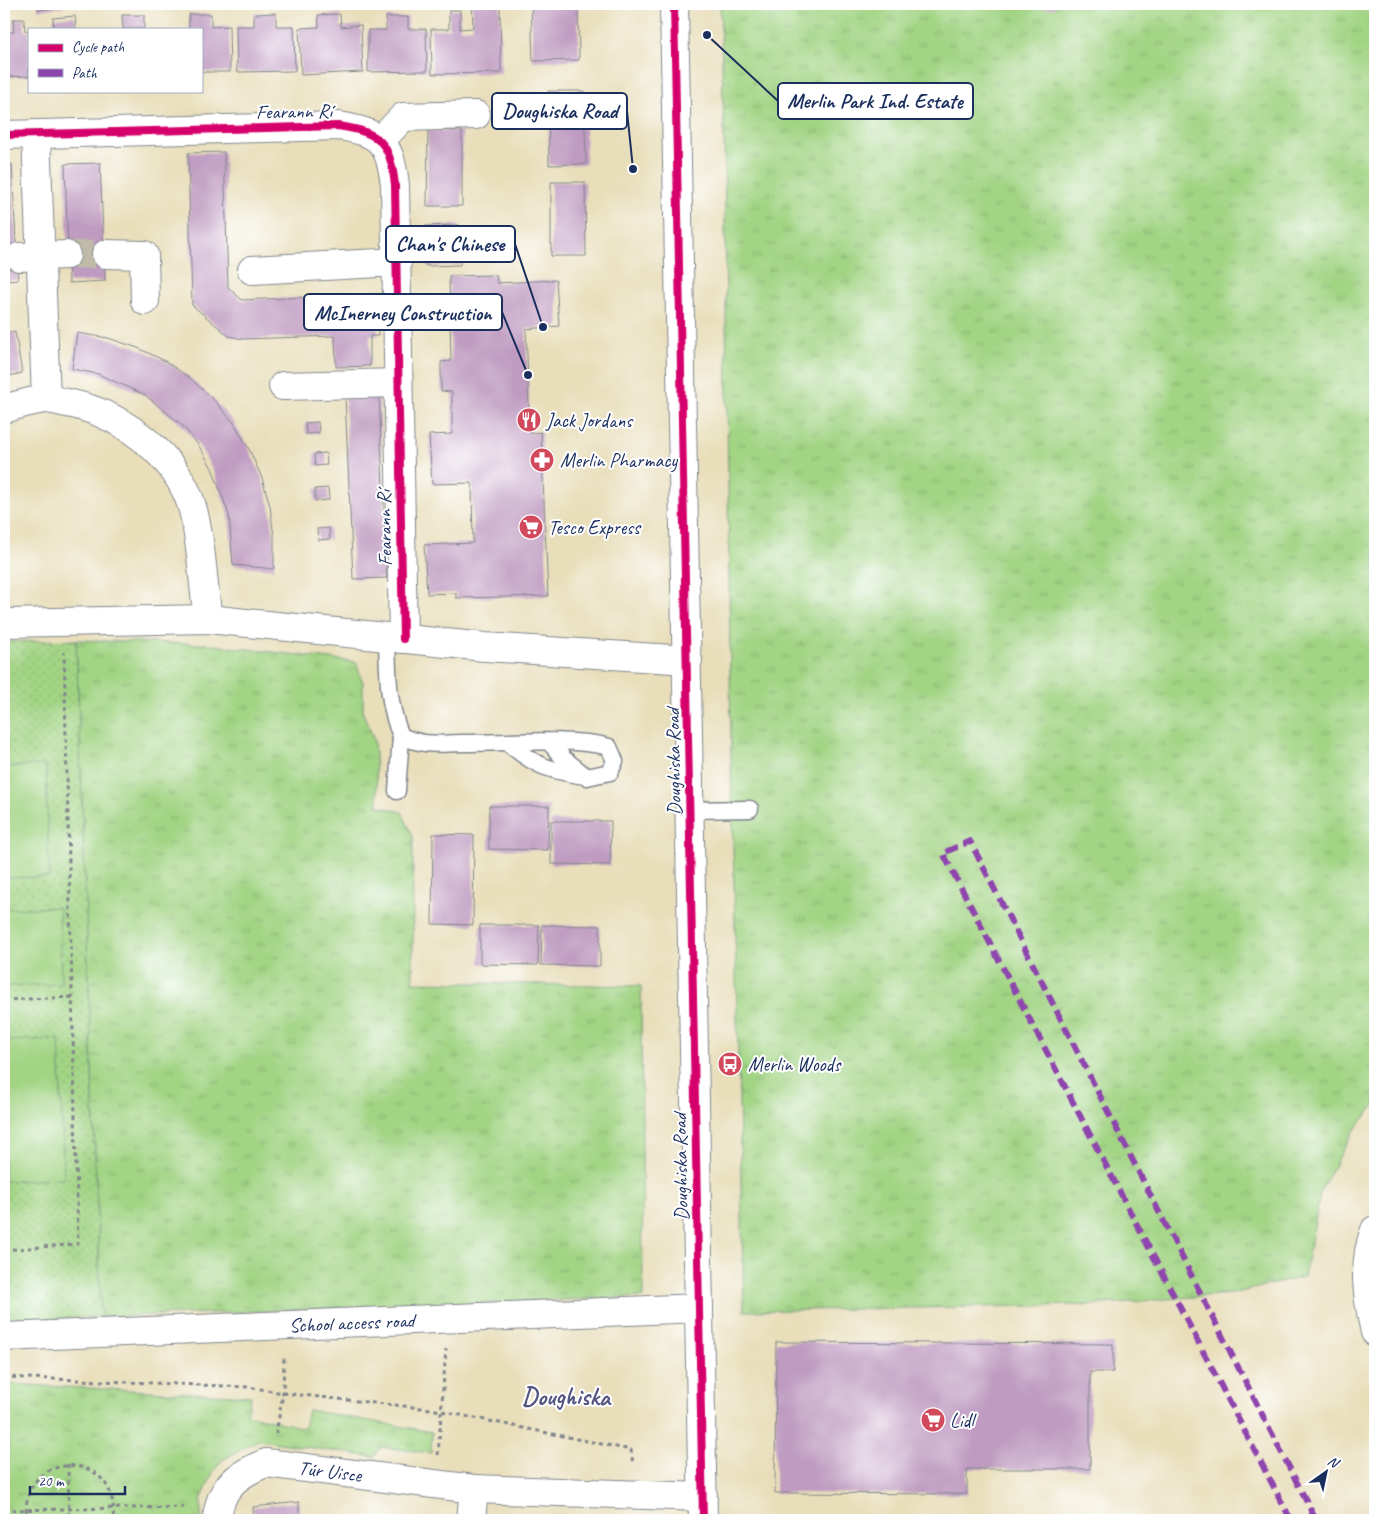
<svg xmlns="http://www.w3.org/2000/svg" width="1379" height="1524" font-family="Caveat,sans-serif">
<defs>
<pattern id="grass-tufts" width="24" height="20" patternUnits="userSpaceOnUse" patternTransform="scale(1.25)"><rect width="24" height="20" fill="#a2d484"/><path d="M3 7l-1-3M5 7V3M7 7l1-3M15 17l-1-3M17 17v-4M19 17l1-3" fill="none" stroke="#8bb674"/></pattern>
<pattern id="park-dots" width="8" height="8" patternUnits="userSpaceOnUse" patternTransform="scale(1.25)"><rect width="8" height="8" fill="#a2d484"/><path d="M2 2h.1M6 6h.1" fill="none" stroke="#8bb674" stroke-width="1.8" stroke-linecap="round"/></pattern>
</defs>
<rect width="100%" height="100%" fill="#fff"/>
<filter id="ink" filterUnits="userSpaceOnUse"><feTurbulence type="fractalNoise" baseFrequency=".02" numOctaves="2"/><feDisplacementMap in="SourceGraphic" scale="10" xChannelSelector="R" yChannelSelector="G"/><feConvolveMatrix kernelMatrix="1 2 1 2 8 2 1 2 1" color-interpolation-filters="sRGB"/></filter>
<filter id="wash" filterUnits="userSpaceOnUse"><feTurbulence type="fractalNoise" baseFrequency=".0096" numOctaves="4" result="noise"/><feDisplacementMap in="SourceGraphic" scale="20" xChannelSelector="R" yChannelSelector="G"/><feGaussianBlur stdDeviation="1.12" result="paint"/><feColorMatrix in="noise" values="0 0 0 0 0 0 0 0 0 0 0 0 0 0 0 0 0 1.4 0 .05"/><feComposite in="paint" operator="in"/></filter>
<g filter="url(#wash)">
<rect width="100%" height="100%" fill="#e8deba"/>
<!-- grass -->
<g fill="url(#grass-tufts)" stroke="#5e8271">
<path d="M720,4H1375V1105L1353,1132L1321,1190L1304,1277L1231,1294L1090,1305L744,1311L731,759L724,129Z"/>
<path d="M76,640L205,644L356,662L363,683V713L374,740L378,806L402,812L413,837V982L641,986L643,1297L101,1317Z"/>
<path d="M5,1384L251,1396L247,1414L304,1428L308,1410L432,1432L431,1453L381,1447L374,1457L258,1440L221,1461L214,1470L201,1500V1520H4V1450H9Z"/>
</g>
<!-- park -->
<path fill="url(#park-dots)" stroke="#5e8271" d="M76,640L101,1317L4,1321V642Z"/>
<!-- garden -->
<g fill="#a2d484" stroke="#5e8271">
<path d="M46,765L49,877L4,878V767Z"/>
<path d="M59,907L61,984L4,986V909Z"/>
<path d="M59,1039L64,1179L4,1181V1041Z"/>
</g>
<g id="blocks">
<!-- building -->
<g fill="#bf9bc1">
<path d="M38,4H63V7L38,10Z"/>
<path d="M472,4H500L501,73L432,74L431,29H449V10H460V29L473,28Z"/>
<path d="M531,4H578L579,60L533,61Z"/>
<rect x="1039" y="4" width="16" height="4"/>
<path d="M276,13V26H294L295,71L237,72L236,26H254V14Z"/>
<path d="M189,14H211V27L229,26L230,72H201V29H189Z"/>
<path d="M340,14L341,27L361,25L363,72L301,75L299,28L319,27L318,15Z"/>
<path d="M122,15H144V29H123Z"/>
<path d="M75,16L76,29H54L53,18Z"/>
<path d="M386,17H408V29H426L427,71L368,72V30H386Z"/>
<path d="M13,19H24L25,31H29V76L4,77V32H14Z"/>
<path d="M548,91H584L586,164L549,165Z"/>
<path d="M428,130L462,131V206H427Z"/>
<path d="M224,152L228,287L242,300L377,294L378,336H370V366L336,367L335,336L243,339L229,336L192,305L188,153Z"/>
<path d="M100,163L105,281L69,283L65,164Z"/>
<path d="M12,164L18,280L4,281V165Z"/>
<path d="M551,182H585L586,256H551Z"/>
<path d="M459,225L460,265L426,266L425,226Z"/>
<path d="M496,275L497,283L556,280L559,326L526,329L530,433L541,432L548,596L456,598V593L427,594L424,545L473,543L472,483L432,484L429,435L452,434V392L441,391V362L451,361L449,276Z"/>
<path d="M15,332L22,373L4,377V334Z"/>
<path d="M77,333L108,338L138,348L165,361L190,378L213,399L234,423L249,449L262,478L270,506L274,537V569L233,565L229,515L212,468L199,446L183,426L145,395L98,374L72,369Z"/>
<path d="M379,395L387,578L353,579L345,396Z"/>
<path d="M318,422L319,433L306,434L305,423Z"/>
<path d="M326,453L327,465L315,466L314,454Z"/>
<path d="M328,488L329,500L315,501V489Z"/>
<path d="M329,528L330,539L318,540L317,529Z"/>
<path d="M489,806H549L548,850L489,849Z"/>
<path d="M551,821H611L610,865L551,864Z"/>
<path d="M433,834L474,835L473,925L432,924Z"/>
<path d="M480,925H539L538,965L480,964Z"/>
<path d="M542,925L600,926V966L541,965Z"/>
<path d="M776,1342L1113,1344V1372H1090V1469H967V1494L775,1493Z"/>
<path d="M299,1502V1520H254L253,1507Z"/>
</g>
</g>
</g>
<g filter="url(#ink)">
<use href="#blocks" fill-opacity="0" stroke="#82868c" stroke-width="1"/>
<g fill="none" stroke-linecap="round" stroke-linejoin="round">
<!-- street-tunnel -->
<path stroke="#bfbba8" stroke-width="28" stroke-dasharray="28 14" stroke-linecap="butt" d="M66,255L106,254"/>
<defs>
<g id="lane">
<path d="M387,637C388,672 387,703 401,736C426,747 438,743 465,743C507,743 570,737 609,747L615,761L610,772L587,777L564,759L550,743"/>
<path d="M508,743C536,767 549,770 585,776"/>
<path d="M397,791L401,736"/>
<path d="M690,810L750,809"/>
</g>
<g id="street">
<path d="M36,134L46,399"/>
<path d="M4,135L338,126C381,132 390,143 395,185L403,639"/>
<path d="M381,140L403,117L476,115"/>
<path d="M106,254L144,255L145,301"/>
<path d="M19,257L66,255"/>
<path d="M252,270L397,262"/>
<path d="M283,386L398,383"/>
<path d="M4,409C17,405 31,401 45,399C52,399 60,402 67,403C117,412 170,450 189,498C201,528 203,586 208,619"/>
<path d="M4,623L208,619L485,647L688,660"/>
<path id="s1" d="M4,1337L699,1308"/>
<path id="s2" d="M217,1520C219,1488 237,1474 266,1463L474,1489L703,1497"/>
<path d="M471,1520L474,1489"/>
</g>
<path id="secondary" d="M674,4L703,1520"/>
<path id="highway" d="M1375,1230C1362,1264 1367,1297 1375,1332"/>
</defs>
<!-- lane casing -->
<use href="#lane" stroke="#82868c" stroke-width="19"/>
<!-- street casing -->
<use href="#street" stroke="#82868c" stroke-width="30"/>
<!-- secondary casing -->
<use href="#secondary" stroke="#82868c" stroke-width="30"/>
<!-- highway casing -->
<use href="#highway" stroke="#82868c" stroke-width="30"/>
<!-- path -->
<g stroke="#82868c" stroke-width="3" stroke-dasharray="4 4" stroke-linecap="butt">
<path d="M4,1000L73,997"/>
<path d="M4,1250L78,1244L64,652"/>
<path d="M4,1377L249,1387L283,1393L431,1409L631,1450L633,1465"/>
<path d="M276,1434L283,1393L284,1356"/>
<path d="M438,1455L446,1349"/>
<path d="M68,1464L69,1520"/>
<path d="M4,1510L188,1507"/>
<path d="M27,1520C16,1450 121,1445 113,1520"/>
</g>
<!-- lane -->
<use href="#lane" stroke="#fff" stroke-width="16"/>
<!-- street -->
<use href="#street" stroke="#fff" stroke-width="28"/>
<!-- secondary -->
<use href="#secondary" stroke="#fff" stroke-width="28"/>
<!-- highway -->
<use href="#highway" stroke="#fff" stroke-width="28"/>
<!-- quiet -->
<path stroke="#8e44ad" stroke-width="6" stroke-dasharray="12 6" stroke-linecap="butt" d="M1291,1520L943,853L970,841L1316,1520"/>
<defs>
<g id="cycleway">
<path d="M674,4L703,1520"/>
<path d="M4,135L338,126C381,132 390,143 395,185L403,639"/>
</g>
</defs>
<!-- cycleway casing -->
<use href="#cycleway" stroke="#fff" stroke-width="11"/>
<!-- cycleway -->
<use href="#cycleway" stroke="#d6006c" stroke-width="8"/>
</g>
</g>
<!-- icons -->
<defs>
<symbol id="restaurant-disc" viewBox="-11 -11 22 22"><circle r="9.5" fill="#d1495b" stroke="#fff"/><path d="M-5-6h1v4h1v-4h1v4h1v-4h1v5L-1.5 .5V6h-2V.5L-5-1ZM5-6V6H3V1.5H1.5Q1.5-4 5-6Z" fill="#fff"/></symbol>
<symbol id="pharmacy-disc" viewBox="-11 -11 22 22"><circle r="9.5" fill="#d1495b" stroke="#fff"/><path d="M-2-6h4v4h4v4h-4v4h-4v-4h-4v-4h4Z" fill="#fff"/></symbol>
<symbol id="supermarket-disc" viewBox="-11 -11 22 22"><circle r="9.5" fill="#d1495b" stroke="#fff"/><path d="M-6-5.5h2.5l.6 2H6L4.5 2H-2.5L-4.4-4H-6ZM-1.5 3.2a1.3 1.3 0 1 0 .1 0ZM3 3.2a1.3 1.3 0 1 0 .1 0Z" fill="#fff"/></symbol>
<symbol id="bus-disc" viewBox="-11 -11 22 22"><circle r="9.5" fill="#d1495b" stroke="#fff"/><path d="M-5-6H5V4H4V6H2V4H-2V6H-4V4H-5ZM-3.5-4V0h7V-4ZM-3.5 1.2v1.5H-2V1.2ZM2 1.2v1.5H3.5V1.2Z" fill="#fff"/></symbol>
</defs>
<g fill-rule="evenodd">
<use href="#restaurant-disc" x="515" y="406" width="28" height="28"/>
<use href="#pharmacy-disc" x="528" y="446" width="28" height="28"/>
<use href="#supermarket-disc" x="517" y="513" width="28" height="28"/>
<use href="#bus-disc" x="716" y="1050" width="28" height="28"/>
<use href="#supermarket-disc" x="919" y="1406" width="28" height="28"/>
</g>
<g text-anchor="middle" stroke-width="4" stroke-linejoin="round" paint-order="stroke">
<!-- street labels -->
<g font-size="20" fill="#1b2f5e" stroke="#fff">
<text transform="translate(294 111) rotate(-1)" y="7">Fearann Rí</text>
<text transform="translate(384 528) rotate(-91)" y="7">Fearann Rí</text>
<text transform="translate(673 762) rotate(-91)" y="7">Doughiska Road</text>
<text transform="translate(680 1167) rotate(-91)" y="7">Doughiska Road</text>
<text dy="7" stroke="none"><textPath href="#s1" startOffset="348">School access road</textPath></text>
<text dy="7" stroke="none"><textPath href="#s2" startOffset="145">Túr Uisce</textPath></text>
</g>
<!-- poi labels -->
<g font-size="20" fill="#1b2f5e" stroke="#fff" text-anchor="start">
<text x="546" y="427">Jack Jordans</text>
<text x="560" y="467">Merlin Pharmacy</text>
<text x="548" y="534">Tesco Express</text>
<text x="748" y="1071">Merlin Woods</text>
<text x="950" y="1427">Lidl</text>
</g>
<!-- district labels -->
<g font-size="25" font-weight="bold" fill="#545581" stroke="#fff">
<text x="566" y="1405">Doughiska</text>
</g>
</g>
<!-- callouts -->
<path fill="none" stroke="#1b2f5e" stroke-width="2" d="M707 35L778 101M633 169L627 111M543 327L515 244M528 375L502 312"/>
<g fill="#1b2f5e" stroke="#fff" stroke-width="2">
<circle cx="707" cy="35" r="5"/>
<circle cx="633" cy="169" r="5"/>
<circle cx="543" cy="327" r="5"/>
<circle cx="528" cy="375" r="5"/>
</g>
<g fill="#fff" stroke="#1b2f5e" stroke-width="2">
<rect x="778" y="83" width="195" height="36" rx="5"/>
<rect x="492" y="93" width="135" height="36" rx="5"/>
<rect x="386" y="226" width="129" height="36" rx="5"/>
<rect x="304" y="294" width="198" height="36" rx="5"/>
</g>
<g font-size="21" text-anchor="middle" font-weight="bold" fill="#1b2f5e">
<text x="875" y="108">Merlin Park Ind. Estate</text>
<text x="560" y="118">Doughiska Road</text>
<text x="450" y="251">Chan's Chinese</text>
<text x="403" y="320">McInerney Construction</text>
</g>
<!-- margin -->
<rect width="1379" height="1524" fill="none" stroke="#fff" stroke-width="20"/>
<!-- legend -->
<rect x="28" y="28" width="175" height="65" fill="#ffffff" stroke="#a4acbf"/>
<rect x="38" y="44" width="25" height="8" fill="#d6006c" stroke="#a4acbf"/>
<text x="72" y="52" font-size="15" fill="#1b2f5e">Cycle path</text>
<rect x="38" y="69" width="25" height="8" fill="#8e44ad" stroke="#a4acbf"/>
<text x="72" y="78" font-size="15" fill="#1b2f5e">Path</text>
<!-- north arrow -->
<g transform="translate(1326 1472) rotate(33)" stroke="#ffffff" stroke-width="4" paint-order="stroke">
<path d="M0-4L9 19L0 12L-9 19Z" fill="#1b2f5e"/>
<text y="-8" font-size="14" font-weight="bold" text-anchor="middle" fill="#1b2f5e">N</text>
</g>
<!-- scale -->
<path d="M30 1486v8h95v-8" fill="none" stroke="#1b2f5e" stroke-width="2.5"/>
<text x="38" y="1486" font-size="15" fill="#1b2f5e" stroke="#ffffff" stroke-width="4" paint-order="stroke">20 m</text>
</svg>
